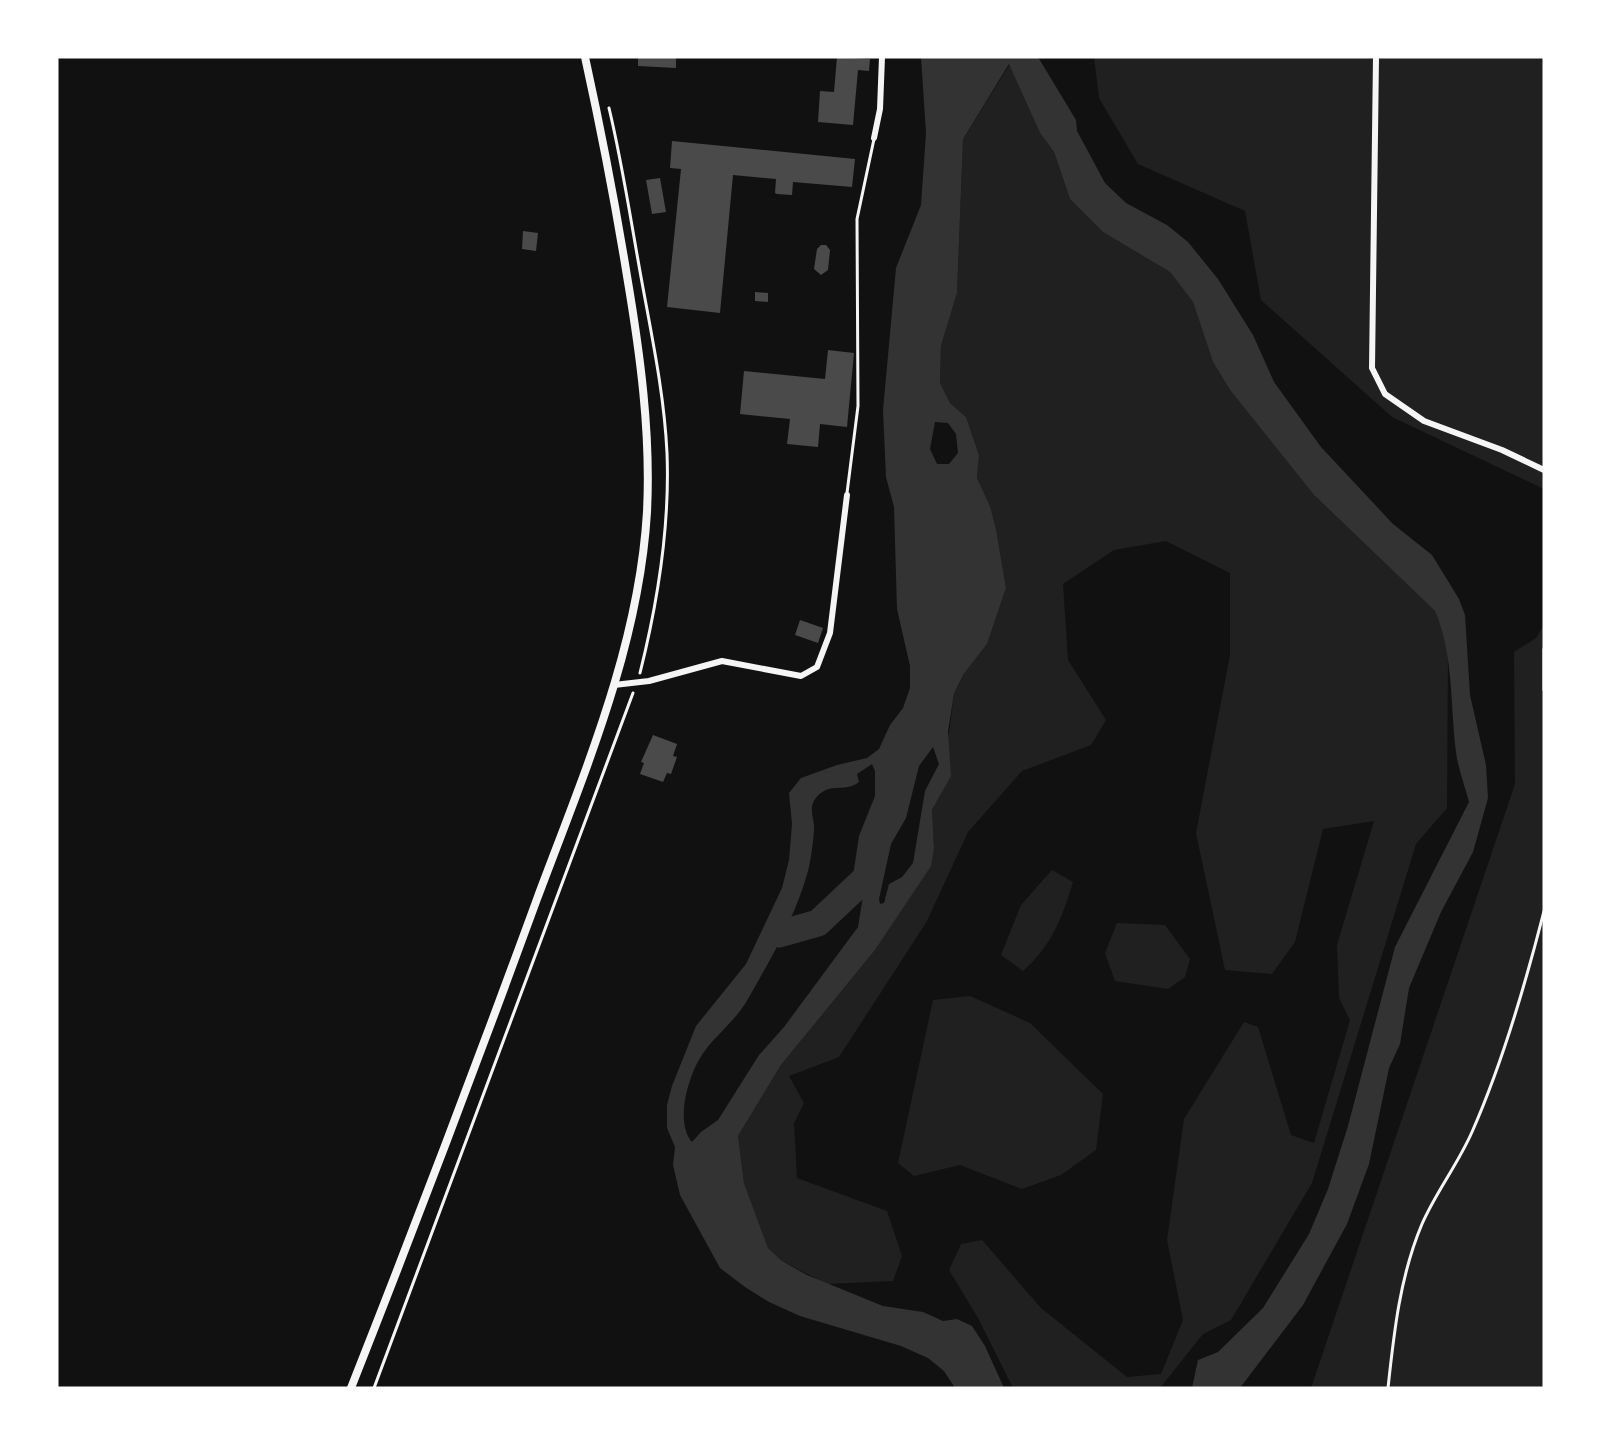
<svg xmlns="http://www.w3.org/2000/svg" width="1601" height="1445" font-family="'Nunito Sans',sans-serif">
<rect width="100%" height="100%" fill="#111"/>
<!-- green -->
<g fill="#202020">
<path d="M1094,57H1544V489L1392,417L1261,300L1245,211L1138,164L1099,98Z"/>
<path d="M1010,64L1040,133L1054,152L1070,199L1103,232L1170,272L1193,302L1213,362L1230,390L1314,495L1435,611L1444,632L1448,653L1447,808L1416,844L1312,1183L1231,1320L1203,1334L1160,1388H1013L978,1318L949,1270L961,1244L982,1240L1041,1308L1127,1377L1161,1374L1183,1320L1167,1240L1184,1119L1244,1022L1258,1027L1291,1135L1314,1143L1350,1020L1339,998L1337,945L1374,821L1323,829L1295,942L1272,974L1225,970L1196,833L1230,655V573L1166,541L1114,550L1063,584L1068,660L1106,720L1091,745L1022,771L968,832L927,921L839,1057L789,1076L804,1103L794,1123L797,1178L887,1211L902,1256L893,1281L827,1284L782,1261L768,1248L744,1183L738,1136L781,1065L875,950L930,866L934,848L932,810L941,794L954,695L963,675L987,644L1006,588L996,529L990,506L977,478L979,455L966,417L950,403L940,383L941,346L957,293L963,139Z"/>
<path d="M1544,625V1388H1311L1515,784L1514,652L1536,638Z"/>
<path d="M1052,870L1073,882C1062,918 1052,945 1023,971L1001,955L1021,905Z"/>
<path d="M1117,923L1165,925L1190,959L1185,977L1168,989L1115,981L1105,953Z"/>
<path d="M970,996L1030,1023L1103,1094L1096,1150L1061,1175L1022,1189L960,1165L914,1176L898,1163L933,1000Z"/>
</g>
<!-- water -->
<path fill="#333" fill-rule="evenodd" d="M921,57H1038L1076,120L1077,131L1105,183L1126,203L1167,225L1188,242L1218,279L1253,335L1274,382L1321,447L1393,524L1432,555L1459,599L1465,615L1470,695L1486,765L1488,798L1473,852L1441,912L1409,988L1400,1044L1389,1068L1369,1164L1347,1224L1303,1305L1240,1388H1192L1198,1360L1218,1352L1263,1308L1309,1234L1328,1189L1348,1126L1395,947L1469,802C1465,786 1458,769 1456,752C1450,705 1454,655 1435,611L1314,495L1230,390L1213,362L1193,302L1170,272L1103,232L1070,199L1054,152L1040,133L1009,64L963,139L957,293L941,346L940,383L950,403L966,417L979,455L977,478L990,506L996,529L1006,588L987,644L963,675L954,694L948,731L951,776L932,810L934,848L931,866L875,950L781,1065L738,1136L744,1183L768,1248L782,1261L807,1275L883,1306L923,1312L943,1321L957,1319L972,1326L985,1346L1004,1388H955L944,1371L928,1358L901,1346L800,1316L769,1302L745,1287L720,1268L680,1195L673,1165L675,1147L667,1128V1105L672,1086L696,1026L746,964L782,888L789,860L792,824L789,793L801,778L837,765L867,758L879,749L890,725L903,708L910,688V666L897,609L894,507L886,477L883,410L896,268L921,205L926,133ZM935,422L948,423L956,434L958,453L949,464H937L930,449ZM933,747L939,764L925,791L913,863L902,877L889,884L884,903L880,904L879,899L891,844L906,818L919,766ZM872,764L875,771V796L859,836L853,876L863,896L858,927L784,1027L759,1055L718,1120L701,1132L692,1142C674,1122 689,1072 704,1052C717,1034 737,1019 748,999C770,960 796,916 808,871C811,859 813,843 814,830C815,820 808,809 815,799C830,780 843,794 859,782L857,774Z"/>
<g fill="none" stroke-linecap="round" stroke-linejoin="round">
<!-- river -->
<path stroke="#333" stroke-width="27" d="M779,934L818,923L870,874"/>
</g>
<!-- building -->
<g fill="#4a4a4a">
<path d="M638,57H676V68L638,66Z"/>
<path d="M837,57L870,59L869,71L858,70L853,125L818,122L820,91L834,92Z"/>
<path d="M672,141L855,159L852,187L793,182L792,195L777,194L775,193L776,179L733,175L720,313L667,307L681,169L670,168Z"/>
<path d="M660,178L666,212L652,214L646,180Z"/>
<path d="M523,231L538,233L536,251L522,249Z"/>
<path d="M821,245H826L830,250L828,270L821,275L814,269L817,249Z"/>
<path d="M755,292L768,293V302L755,301Z"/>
<path d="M828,350L854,353L847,427L820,424L818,447L787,444L790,419L740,414L744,371L825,379Z"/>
<path d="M800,620L823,628L818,643L795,635Z"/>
<path d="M653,735L677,744L673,756L677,757L671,774L667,773L663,782L640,774L644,763L641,762Z"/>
</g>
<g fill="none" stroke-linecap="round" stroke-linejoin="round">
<!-- path -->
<g stroke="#f5f5f5" stroke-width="3">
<path d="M609,108C621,158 629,209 638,260C649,324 664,388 667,453C670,528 658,601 640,673"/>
<path d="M374,1388L633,693"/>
</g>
<!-- service -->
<g stroke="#f5f5f5" stroke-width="3">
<path d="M847,493L858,406L857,219L874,139"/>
<path d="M1544,649V690"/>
<path d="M1388,1388C1394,1332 1400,1276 1422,1224C1436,1192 1458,1164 1472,1132C1502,1064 1526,982 1544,911"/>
</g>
<!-- minor -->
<g stroke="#f5f5f5" stroke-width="6">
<path d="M1376,57L1372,368L1385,394L1424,421L1502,450L1544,470"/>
<path d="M874,138L880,109L882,57"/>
<path d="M614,685L649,681L722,661L801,676L817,667L830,633L847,495"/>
</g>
<!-- tertiary -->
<path stroke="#f5f5f5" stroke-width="8" d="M351,1388C415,1226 477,1063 537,899C584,773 639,647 647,512C651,433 640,353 627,276C615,202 601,130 585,57"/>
</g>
<!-- border -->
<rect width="1601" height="1445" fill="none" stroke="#ffffff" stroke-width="117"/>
</svg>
